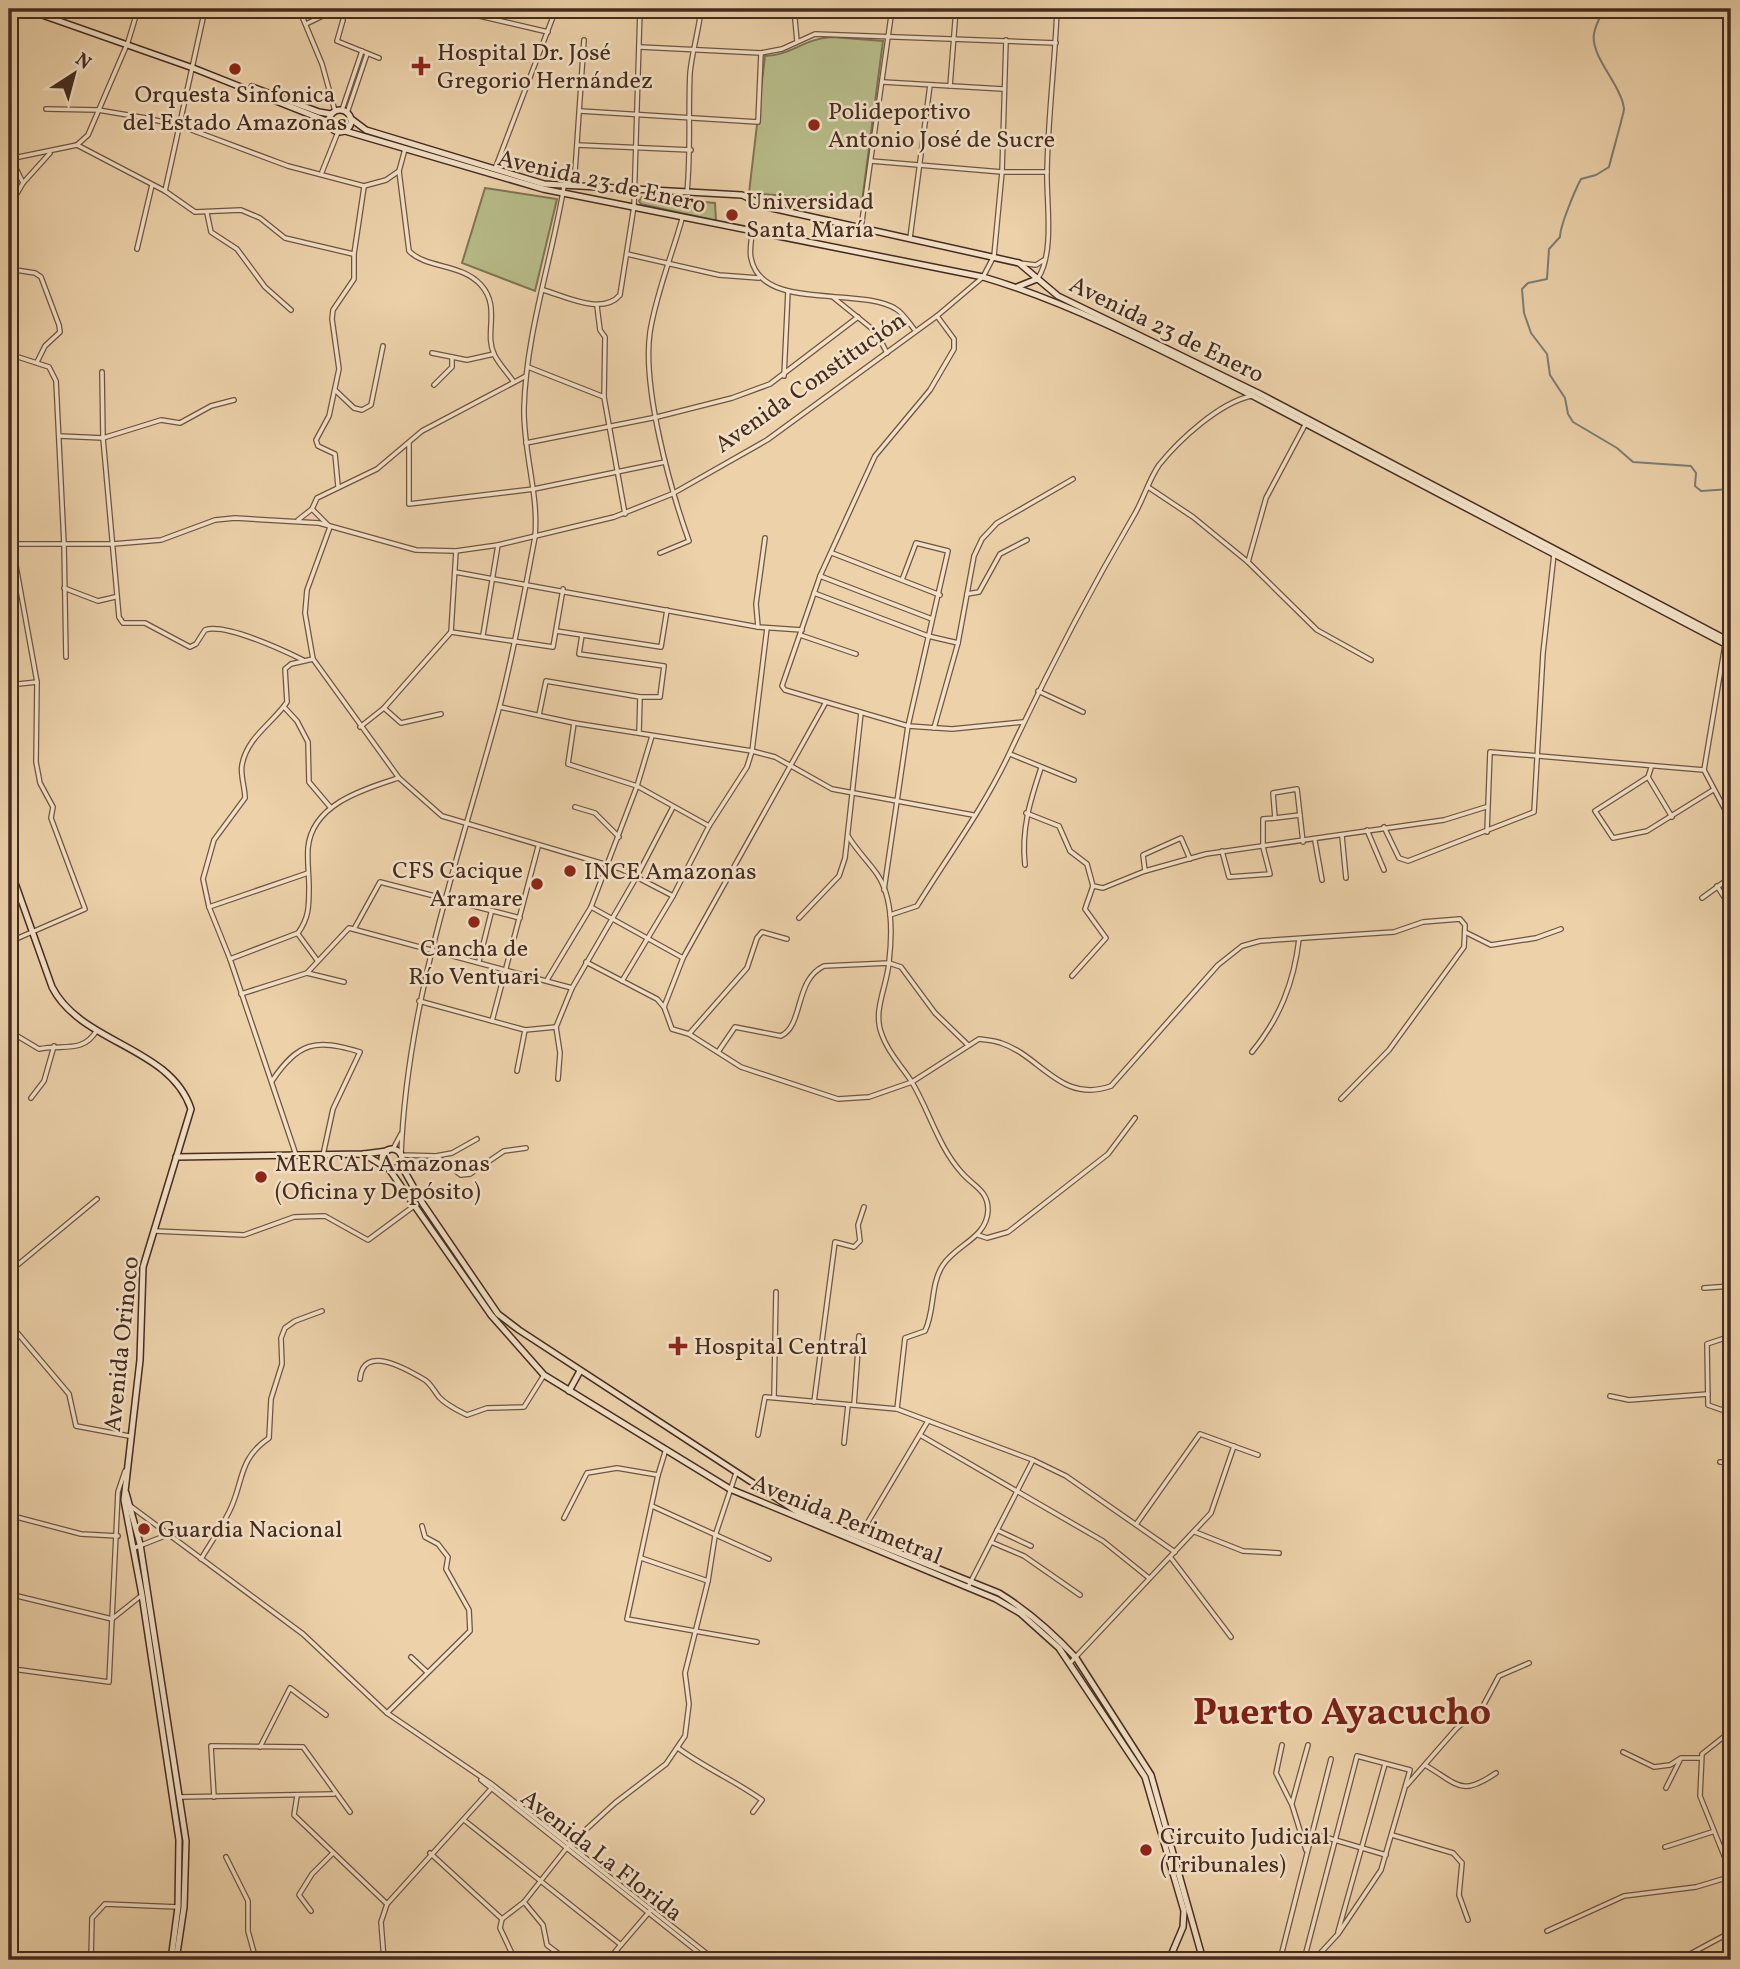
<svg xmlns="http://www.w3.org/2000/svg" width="1740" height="1969" font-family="Vollkorn,serif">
<rect width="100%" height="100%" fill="#ecd1a9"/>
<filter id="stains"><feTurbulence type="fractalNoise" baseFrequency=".00286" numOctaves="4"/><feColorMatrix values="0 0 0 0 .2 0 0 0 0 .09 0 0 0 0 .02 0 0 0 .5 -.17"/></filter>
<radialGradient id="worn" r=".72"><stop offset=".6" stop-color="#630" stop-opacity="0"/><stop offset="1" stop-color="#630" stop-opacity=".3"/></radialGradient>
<!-- green -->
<g fill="#b7bc89" stroke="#7e7454" stroke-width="2">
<path d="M832,37L883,41L862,202L749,193L765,56C790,56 805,38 832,37Z"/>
<path d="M485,188L557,199L535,291L462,263Z"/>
<path d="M642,197L715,203L716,221L641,204L639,201Z"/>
</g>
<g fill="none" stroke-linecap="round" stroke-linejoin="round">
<!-- stream -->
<path stroke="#797e78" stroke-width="2" d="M1604,9C1600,17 1595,26 1594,34C1590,56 1622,86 1624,109C1624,113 1611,158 1609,167L1596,175L1581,179C1575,190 1560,226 1560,237L1549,249L1547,279L1528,283L1522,289L1524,313L1531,333L1547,354L1550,375L1565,398L1568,414L1573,422L1617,448L1633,462L1691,466L1696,473L1695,486L1701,491L1731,489"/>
<defs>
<g id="street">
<path d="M299,9L322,64L335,111"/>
<path d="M409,9L471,14L548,32"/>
<path d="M794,9L797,41"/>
<path d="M343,20L337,41L379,58"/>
<path d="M306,24L337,9"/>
<path d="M640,47L761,53L782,49L815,34L1056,43"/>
<path d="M883,82L1003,89"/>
<path d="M950,86L956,9"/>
<path d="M46,109L98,110L146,118L181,126L288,166L364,186L386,180L399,171"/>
<path d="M342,110L362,51"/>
<path d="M580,111L758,122L761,53"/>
<path d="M347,113L367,54"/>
<path d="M77,145L165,191L195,212L241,210L260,218L285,238L353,254"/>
<path d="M577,145L691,150"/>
<path d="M405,149L399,171L409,251C427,269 461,263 481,285C501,307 484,333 494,354C498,363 507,372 513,381"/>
<path d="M9,159L77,145L88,135L128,42L138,9"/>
<path d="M12,160L23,183"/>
<path d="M871,161L1002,172H1047"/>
<path d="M495,169L556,9"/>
<path d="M322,172L338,132"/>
<path d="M574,186L584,40"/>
<path d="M165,191L205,9"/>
<path d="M687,192C691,152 688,113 690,73C692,52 699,30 701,9"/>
<path d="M9,207L23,183L50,153"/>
<path d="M207,213L211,232L237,249L265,287L291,310"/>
<path d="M861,228L892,9"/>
<path d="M752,231C752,239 749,250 751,258C761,312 860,286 896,309C903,313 909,323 914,329"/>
<path d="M910,238L930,85"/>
<path d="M137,249L152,185"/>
<path d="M627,254L719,275L759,278"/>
<path d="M1019,263L1036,265L1044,260"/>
<path d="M9,269L35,273L41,277L59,325L60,332L45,346L37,362"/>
<path d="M1038,278C1055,252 1046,200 1047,171C1048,117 1055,63 1057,9"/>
<path d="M543,290C565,296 602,316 620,295L634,206L640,9"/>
<path d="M834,298L876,332L887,353"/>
<path d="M597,306L600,330L605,337L604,397L625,514"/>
<path d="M937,316L954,339V349L930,390L875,456L820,576L782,686L785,690L908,726L952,729L1023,722"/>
<path d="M432,353L467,360L494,354"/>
<path d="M9,354L49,367L56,381L64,544L66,657"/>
<path d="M528,367L604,397"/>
<path d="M102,372L103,438L119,617L123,623H145L190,647L196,644L205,630C225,623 283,650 303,660"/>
<path d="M784,376L788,291"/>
<path d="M434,385L452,367V357"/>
<path d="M335,390L354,408L362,410L371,405L383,346"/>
<path d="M59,436L103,438L161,420L180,423L211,406L234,400"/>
<path d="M409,443V504L534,489L665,462"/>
<path d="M526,443L657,417L732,398L770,384L858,317"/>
<path d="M338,486L335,454L318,446L316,440L329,416L339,369L332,319L333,310L354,279V254L364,187"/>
<path d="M1148,487L1193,517L1248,562L1317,630L1371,660"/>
<path d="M312,509L330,527L307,590L305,613L313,659L399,778L442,816L621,869L673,896"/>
<path d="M298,520L312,509L317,498L377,469L422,431L526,376"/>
<path d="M9,544H113L161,540L215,520L235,518L319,523L416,550L456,551L498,545L614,517L672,494L767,440L937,316L983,277L994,256L1002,172L1006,40"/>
<path d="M660,553L689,541C670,488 642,387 650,332C656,294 672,255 682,219"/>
<path d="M832,553L940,595"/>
<path d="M1248,562L1266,498L1306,423"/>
<path d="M455,572L758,627L802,630"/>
<path d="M820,576L932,619"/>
<path d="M64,588L98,601L115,597"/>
<path d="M814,593L928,636L958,643"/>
<path d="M967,594L979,592L1000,554L1027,540"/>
<path d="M758,627L756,604L765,538"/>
<path d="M556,631L661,647L667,610"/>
<path d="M451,632L553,647L563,589"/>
<path d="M483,635L498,545"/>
<path d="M582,635L579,654L664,666L660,697H641"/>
<path d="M800,635L856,654"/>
<path d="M1725,645L1704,770L1731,821"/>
<path d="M9,685L37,682"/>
<path d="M1038,691L1083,712"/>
<path d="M284,707L297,721L308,742L309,782L331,808"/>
<path d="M500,707L574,723L752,751L775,757L832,789L973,815"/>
<path d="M384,708L401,723L441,714"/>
<path d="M539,715L546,681L640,697L639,733"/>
<path d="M574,723L568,764L637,786L709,826"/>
<path d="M360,727L384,708L451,632L456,551"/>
<path d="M934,728L958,643L974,556L982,539L997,523L1073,479"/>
<path d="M1010,754L1074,780"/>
<path d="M1651,768L1648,777L1595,811L1613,838L1647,831L1713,790"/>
<path d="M1648,777L1672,817"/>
<path d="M575,807L595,813L619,837"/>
<path d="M1026,813L1059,826L1070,851L1087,864L1093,886L1103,888L1145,871L1206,854L1444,820L1486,807"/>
<path d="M1275,818L1300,815"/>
<path d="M1384,827L1399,858L1408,861L1534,812L1543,653L1554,554"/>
<path d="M1367,830L1384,870"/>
<path d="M1487,832L1490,752L1704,770"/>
<path d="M848,836C857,851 868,861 877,874C893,897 892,936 889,962C887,987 872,1011 882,1035C889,1055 903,1067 913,1084C930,1113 939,1148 962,1173C973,1186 988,1190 988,1210C987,1238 957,1244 943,1265C930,1284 935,1311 925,1331L905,1338L897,1409"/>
<path d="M1342,836L1346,878"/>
<path d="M1315,841L1322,880"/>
<path d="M1222,851L1229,877L1270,874L1263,847V819L1275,818L1273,793L1297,789L1303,842"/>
<path d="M1025,865C1021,830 1030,801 1041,768"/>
<path d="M1145,871L1143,855L1181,838L1190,859"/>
<path d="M1717,886L1731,908"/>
<path d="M884,890L908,726L948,551L916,543L902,580"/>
<path d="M1702,898L1731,877"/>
<path d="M209,907L308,873"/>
<path d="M591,907L683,958"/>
<path d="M890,915L917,906C948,856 985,806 1010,752C1048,671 1088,594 1133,517C1143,501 1148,481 1159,465C1179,440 1219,403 1251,396"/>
<path d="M799,918L839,876L845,858L861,713"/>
<path d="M354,929L380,882L520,918"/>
<path d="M1465,932L1491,945L1536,938L1561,929"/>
<path d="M298,934L317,960"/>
<path d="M9,942L85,909L51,818L53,807L40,783L36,762L37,682L12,544"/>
<path d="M230,959L298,933C309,918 309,906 309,887C309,874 307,861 308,848C312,804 364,789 398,778"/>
<path d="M479,961L491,913"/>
<path d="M586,962L657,999L664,1007L672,1029L689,1034L741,1067L838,1099L869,1097L912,1082L979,1039C986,1040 994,1040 1001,1043C1041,1056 1061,1104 1111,1086L1218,965L1242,946L1260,941L1394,932L1423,922L1460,919L1465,925L1464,947L1389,1050L1341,1099"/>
<path d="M307,973L344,982"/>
<path d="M1072,976L1106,938L1085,909L1093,886"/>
<path d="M547,980L591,907L637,786L652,736"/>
<path d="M622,981L673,896L709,826L747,767L752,751L767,628"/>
<path d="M241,994L307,973L349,928L572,988"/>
<path d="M419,1001L525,1030L556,1027"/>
<path d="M664,1007L683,958L826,702"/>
<path d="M492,1021L538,847"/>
<path d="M9,1031L39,1049C63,1044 83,1054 97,1030"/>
<path d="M689,1034L747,968L757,938L762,932L787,939"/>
<path d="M718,1052L735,1027L781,1036C804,1025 794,980 824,966L889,963L901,967L935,1013L967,1044"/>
<path d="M1252,1052C1280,1018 1294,982 1299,939"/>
<path d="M517,1071L525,1030"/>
<path d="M558,1079L560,1053L556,1027L572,988L637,876L673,807"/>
<path d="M272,1081C298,1042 316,1038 360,1052L333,1109L323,1155"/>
<path d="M31,1098L44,1081L54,1046"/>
<path d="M526,1148L504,1151L470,1174L461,1175L436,1156L401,1155C407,1000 459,857 499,709C514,652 524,594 535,537C539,493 523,452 524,408C526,333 552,259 564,186"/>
<path d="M393,1149L401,1134"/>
<path d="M296,1155L230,959L209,907L203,879L214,840L245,798C245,787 240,775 242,765C247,737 273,723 287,702L285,669L291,664L313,659"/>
<path d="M436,1156L452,1153L477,1139"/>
<path d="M155,1231L244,1235L294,1217L325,1216L368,1240L414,1206"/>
<path d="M978,1235L987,1238L1008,1232L1108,1154L1135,1118"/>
<path d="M9,1272L97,1199"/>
<path d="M1704,1288L1731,1286"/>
<path d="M9,1323L69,1394L76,1426L129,1436"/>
<path d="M1731,1336L1707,1344L1708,1405L1731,1413"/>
<path d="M360,1379C363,1344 405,1368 425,1380C431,1384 434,1391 439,1397C446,1405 457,1410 467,1415L487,1408L524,1407L544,1375"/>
<path d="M1610,1396L1629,1400L1708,1394"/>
<path d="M774,1397L776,1292"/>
<path d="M814,1402L835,1242L854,1247L860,1241L858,1225L864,1207"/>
<path d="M854,1405L859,1336"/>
<path d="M758,1435L765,1397L897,1409L1033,1460L1066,1476L1175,1552"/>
<path d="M920,1435L1103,1541L1149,1578"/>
<path d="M844,1443L848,1405"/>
<path d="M666,1449L658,1475L627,1619L757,1642"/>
<path d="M1720,1462L1731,1463"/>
<path d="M129,1505L303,1634L387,1713L493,1785L715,1960"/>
<path d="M652,1506L769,1559"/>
<path d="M9,1515L81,1534L118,1536"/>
<path d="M564,1518L587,1473L617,1468L658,1475"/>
<path d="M1137,1523L1200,1434L1258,1455"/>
<path d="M997,1530L1031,1546"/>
<path d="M1195,1532L1243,1551L1279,1553"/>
<path d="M859,1537L928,1421"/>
<path d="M991,1542L1024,1556L1080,1595"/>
<path d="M134,1548L167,1535"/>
<path d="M641,1558L708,1581"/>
<path d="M1171,1558L1231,1637"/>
<path d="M201,1559C210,1544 221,1528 229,1512C244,1483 237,1460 269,1438L271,1399L282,1364L281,1338L285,1328L295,1321L322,1311"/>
<path d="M968,1587L1033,1460"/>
<path d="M9,1594L112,1619L142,1595"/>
<path d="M411,1657L427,1672"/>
<path d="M1071,1662L1211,1513L1234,1446"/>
<path d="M13,1669L109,1682L118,1492L125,1471"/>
<path d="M387,1713L470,1631L469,1610L446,1569L448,1557L438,1544L425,1537L422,1526"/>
<path d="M1731,1731L1702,1754L1700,1796L1725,1858L1731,1900"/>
<path d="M1282,1745L1276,1773L1292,1805L1306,1850"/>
<path d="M260,1747L290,1688L326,1715"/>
<path d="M678,1748C705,1768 734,1780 762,1800L753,1812"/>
<path d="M1623,1752L1654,1767L1670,1765L1681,1758H1701"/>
<path d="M1425,1765C1459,1785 1461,1797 1496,1773"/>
<path d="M481,1780L708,1960"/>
<path d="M1407,1785L1456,1729L1483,1706L1499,1676L1529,1663"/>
<path d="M1666,1788L1680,1760"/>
<path d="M297,1796L294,1815L387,1904"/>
<path d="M179,1797L334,1794"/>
<path d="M214,1797L211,1746L303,1747L350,1812"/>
<path d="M1292,1803L1308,1745"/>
<path d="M464,1820L621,1945"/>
<path d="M1311,1833L1386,1855"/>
<path d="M1392,1835L1453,1853L1462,1863L1459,1895L1468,1920"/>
<path d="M1665,1847L1712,1832"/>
<path d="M430,1853L502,1919"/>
<path d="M226,1857L248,1901V1931L256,1960"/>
<path d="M524,1902L543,1925L547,1945L567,1960"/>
<path d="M311,1911L299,1895L312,1874L333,1853"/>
<path d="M1547,1931L1624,1896L1696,1887L1726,1878"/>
<path d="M1338,1932L1385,1764"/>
<path d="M616,1951L628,1960"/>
<path d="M91,1960L92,1918L105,1904L178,1907"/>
<path d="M384,1960L381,1922L387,1904L490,1790"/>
<path d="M515,1960L500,1928L502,1919L524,1902L569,1845L615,1803L666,1764L685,1736L689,1704L685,1673L708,1581L715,1536L736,1473"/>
<path d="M608,1960L650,1911"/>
<path d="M1280,1960L1331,1759"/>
<path d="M1304,1960L1357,1756L1410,1770L1381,1870L1338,1934L1314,1960"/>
<path d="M1679,1960L1731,1932"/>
</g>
<g id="secondary">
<path d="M25,9L193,68L329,122"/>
<path d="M38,9L58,17"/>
<path d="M252,87L319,112L331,114"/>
<circle cx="340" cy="121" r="11"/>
<path d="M350,118L366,130L544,184L742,195L767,207L1019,263L1058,296L1258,393L1731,642"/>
<path d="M345,131L543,189L983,277C1072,303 1169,354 1253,396L1731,647"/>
<path d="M1017,287L1037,279"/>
<path d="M9,866L52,987C81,1044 170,1046 191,1109L143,1267L140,1360L124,1500L142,1595L179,1840L178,1907L171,1960"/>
<circle cx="392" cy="1159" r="10"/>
<path d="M364,1154L382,1165"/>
<path d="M176,1157L364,1154L387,1151"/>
<path d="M401,1165L423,1204L498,1314L519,1330L799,1513L999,1593C1028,1611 1053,1633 1076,1658L1151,1775L1203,1960"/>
<path d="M389,1169L491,1315L544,1375L730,1489L996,1599L1020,1613L1059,1648L1145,1777L1184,1911L1183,1927L1169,1960"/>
<path d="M569,1391L580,1371"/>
<path d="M126,1493L140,1544L186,1841L184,1907L176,1960"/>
<path d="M1176,1960H1191"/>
</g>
</defs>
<!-- street casing -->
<use href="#street" stroke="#6f5442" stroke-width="6"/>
<!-- secondary casing -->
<use href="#secondary" stroke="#452b20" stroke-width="8"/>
<!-- street -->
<use href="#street" stroke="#f3e1c7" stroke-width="3.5"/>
<!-- secondary -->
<use href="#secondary" stroke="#f3e1c7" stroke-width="5"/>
</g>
<!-- markers -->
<g fill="#8f2418" stroke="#f3e1c7" stroke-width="2.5">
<path d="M417.5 55.5h7v7h7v7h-7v7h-7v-7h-7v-7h7z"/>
<circle cx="235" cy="69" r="7"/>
<circle cx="814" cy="125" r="7"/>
<circle cx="732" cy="215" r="7"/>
<circle cx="570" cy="871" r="7"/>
<circle cx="537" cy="884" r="7"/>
<circle cx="474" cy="922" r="7"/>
<circle cx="261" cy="1177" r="7"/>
<path d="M674.5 1335.5h7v7h7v7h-7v7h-7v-7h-7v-7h7z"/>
<circle cx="144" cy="1529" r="7"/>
<circle cx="1146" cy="1850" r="7"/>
</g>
<g text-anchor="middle" stroke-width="5" stroke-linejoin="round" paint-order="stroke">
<!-- poi labels -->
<g font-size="24" fill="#452b20" stroke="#f3e1c7" text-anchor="start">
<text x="437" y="60">Hospital Dr. José<tspan x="437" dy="28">Gregorio Hernández</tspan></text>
<text x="235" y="102" text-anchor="middle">Orquesta Sinfonica<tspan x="235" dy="28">del Estado Amazonas</tspan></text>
<text x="828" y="119">Polideportivo<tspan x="828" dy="28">Antonio José de Sucre</tspan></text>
<text x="746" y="209">Universidad<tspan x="746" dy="28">Santa María</tspan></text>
<text x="523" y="878" text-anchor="end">CFS Cacique<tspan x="523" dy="28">Aramare</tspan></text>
<text x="584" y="879">INCE Amazonas</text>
<text x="474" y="956" text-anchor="middle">Cancha de<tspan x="474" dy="28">Río Ventuari</tspan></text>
<text x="275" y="1171">MERCAL Amazonas<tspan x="275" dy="28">(Oficina y Depósito)</tspan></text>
<text x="694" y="1354">Hospital Central</text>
<text x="158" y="1537">Guardia Nacional</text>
<text x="1160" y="1844">Circuito Judicial<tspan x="1160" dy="28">(Tribunales)</tspan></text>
</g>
<!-- street labels -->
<g font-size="24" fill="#452b20" stroke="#f3e1c7">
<text transform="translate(602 181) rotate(13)" y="8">Avenida 23 de Enero</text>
<text transform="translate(1167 329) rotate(26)" y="8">Avenida 23 de Enero</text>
<text transform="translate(810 382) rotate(-35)" y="8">Avenida Constitución</text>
<text transform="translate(121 1344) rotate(-84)" y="8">Avenida Orinoco</text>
<text transform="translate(847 1519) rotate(22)" y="8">Avenida Perimetral</text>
<text transform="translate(602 1855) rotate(38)" y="8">Avenida La Florida</text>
</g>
<!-- town labels -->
<g font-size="38" font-weight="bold" fill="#7a1f14" stroke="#f3e1c7">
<text x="1342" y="1724">Puerto Ayacucho</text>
</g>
</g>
<!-- margin -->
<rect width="1740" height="1969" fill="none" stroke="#ecd1a9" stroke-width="35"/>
<rect x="10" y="10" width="1719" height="1948" fill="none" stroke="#452b20" stroke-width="3.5"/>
<rect x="18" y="18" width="1705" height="1934" fill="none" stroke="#452b20" stroke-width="2"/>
<!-- north arrow -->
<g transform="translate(74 74) rotate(36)" stroke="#f3e1c7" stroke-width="5" paint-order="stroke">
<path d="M0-5L12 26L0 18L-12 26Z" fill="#452b20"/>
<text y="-10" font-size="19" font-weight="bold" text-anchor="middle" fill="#452b20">N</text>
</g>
<rect width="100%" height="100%" filter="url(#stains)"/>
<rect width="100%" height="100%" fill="url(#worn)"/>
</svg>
